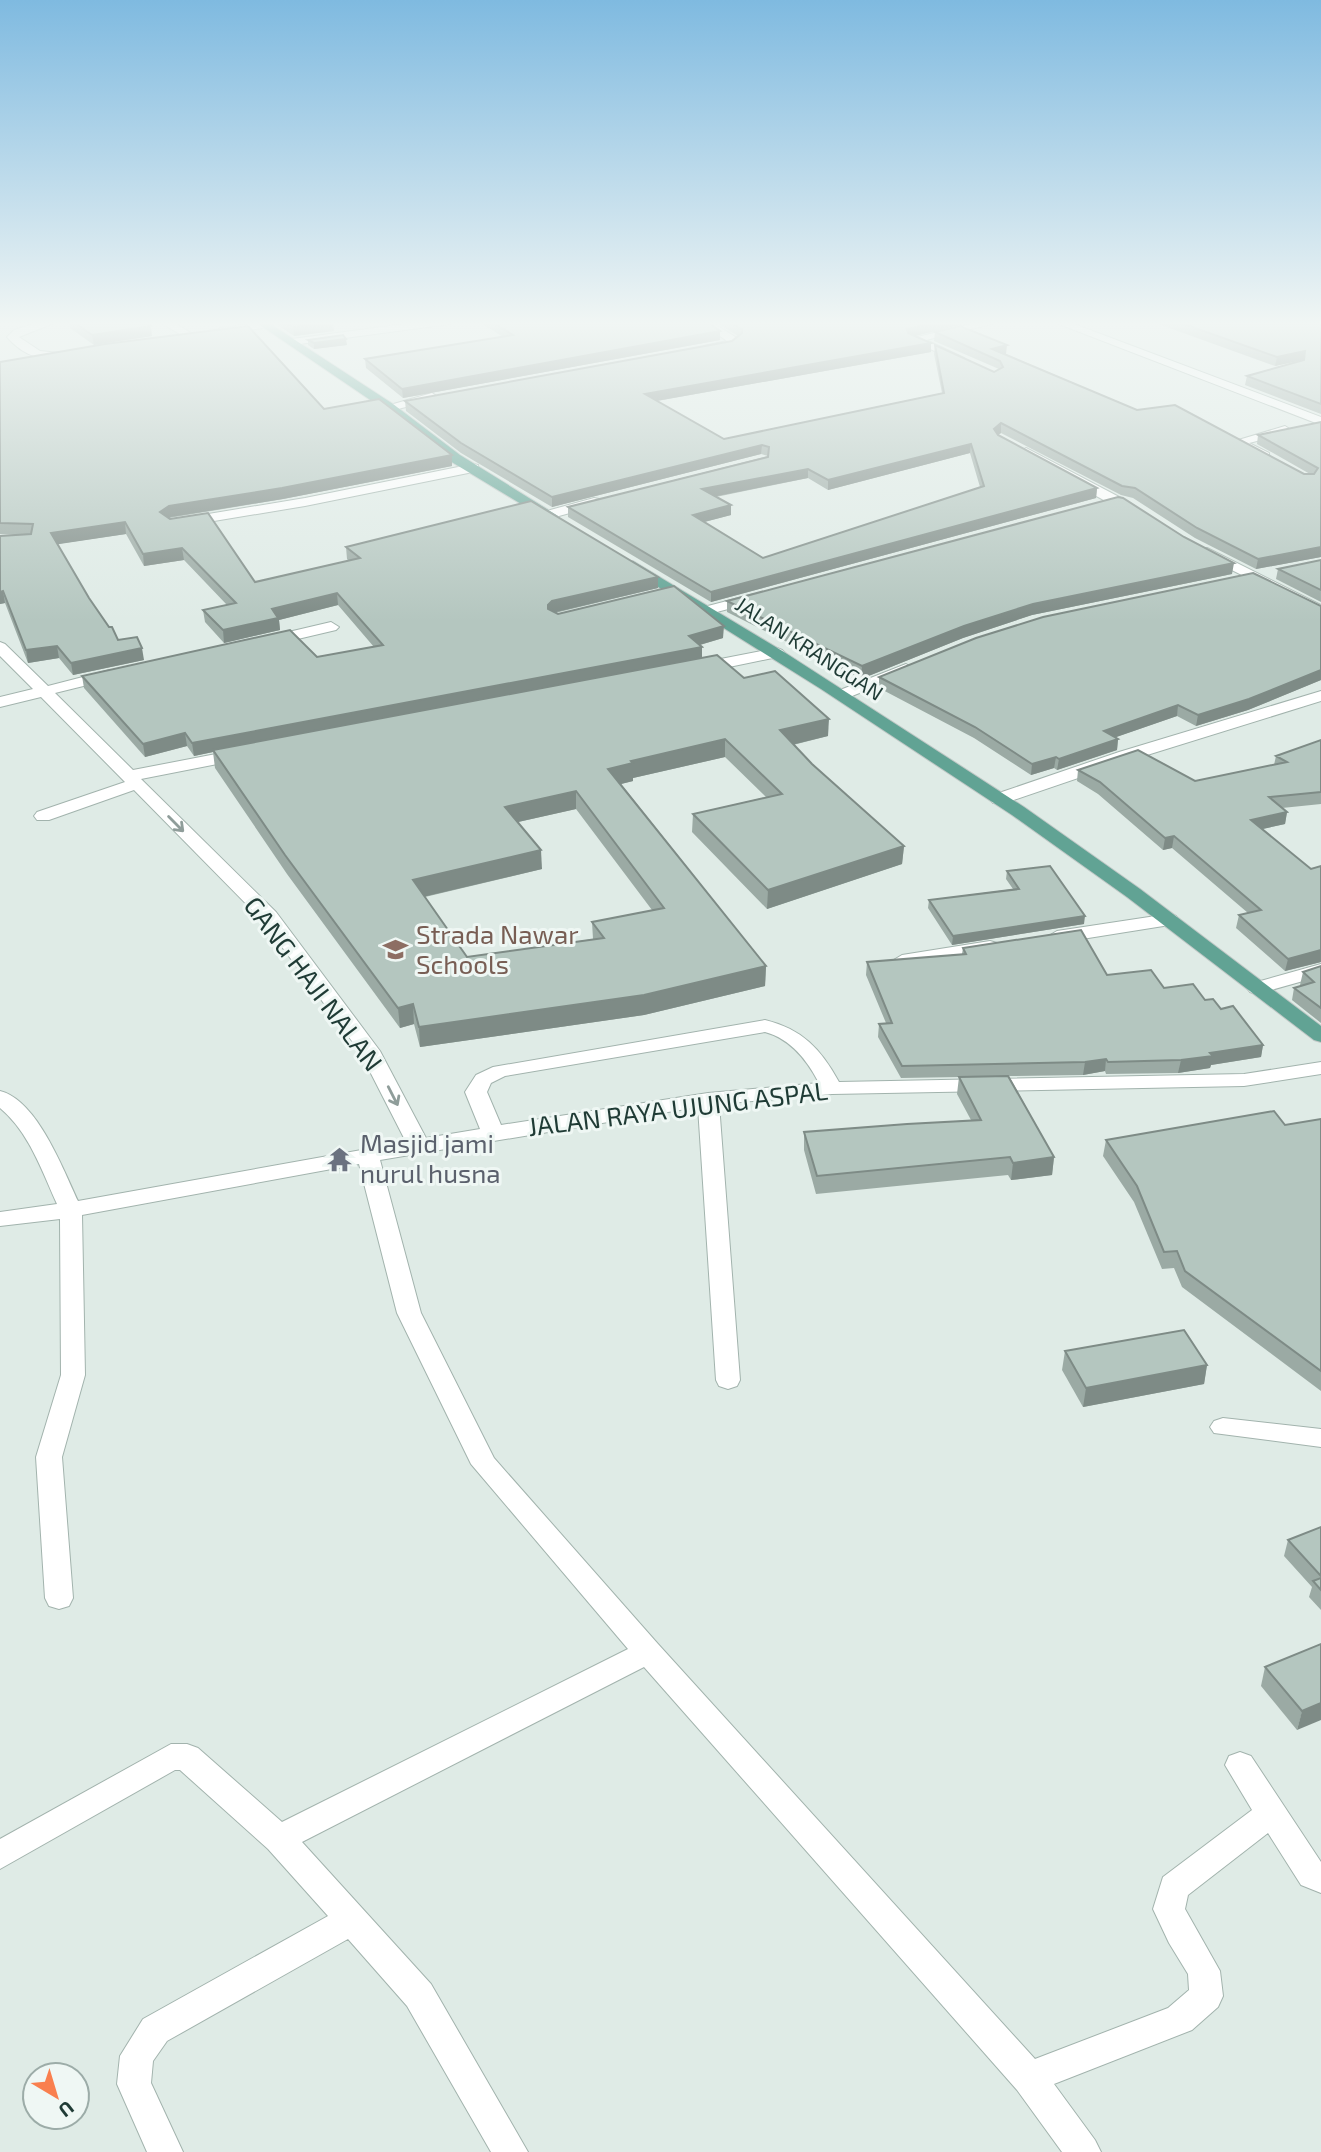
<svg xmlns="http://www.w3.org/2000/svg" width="1321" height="2152" font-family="'Exo 2',sans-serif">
<rect width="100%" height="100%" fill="#dfebe6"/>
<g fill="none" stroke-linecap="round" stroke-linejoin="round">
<defs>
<g id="minor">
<path d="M43,321H59L19,337L40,351L69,354V358C45,363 23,356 7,337L14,330Z"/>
<path d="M158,321H171L196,336L186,338Z"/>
<path d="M427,321H456L450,324L292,345L286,342L292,339Z"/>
<path d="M698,321H710L740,340L735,346L704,350V346L727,341Z"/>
<path d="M984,321H1004L926,340L964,358L966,360L960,363L909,339Z"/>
<path d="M1051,321H1066L1321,417V425Z"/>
<path d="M266,322L270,323V327L221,334L215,331L221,328Z"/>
<path d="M432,393L438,397L436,400L389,411L383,407Z"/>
<path d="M1285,426L1291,430L1289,433L1249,443L1269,453V459C1257,460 1240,451 1235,441Z"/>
<path d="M1026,448L1121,498L1123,501L1116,505L1111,504L1021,455L1020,452Z"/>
<path d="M473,464L478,465V471L305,506L184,526L177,522L184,518L305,498Z"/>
<path d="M594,498L599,499V505L548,519L541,515L543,512Z"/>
<path d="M1207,548L1321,605V615L1202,555V549Z"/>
<path d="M754,594L761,598L759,601L709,614L702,610L704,607Z"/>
<path d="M331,622L339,627L336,630L268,646L260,641L263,638Z"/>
<path d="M0,642L5,644L48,686L110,670L116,672L118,675L116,678L55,693L133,770L242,749L248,750L250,754L248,758L141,779L276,912L380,1051L426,1138L480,1129L465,1092L476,1075L493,1067L765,1020C802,1029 821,1049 839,1082L1244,1074L1321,1062V1074L1244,1086L832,1094L719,1104L740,1380L737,1386L728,1389L719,1386L716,1380L698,1107L380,1160L421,1313L494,1458L658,1644L1035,2059L1168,2008L1189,1990L1188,1974L1169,1943L1153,1909L1163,1877L1252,1810L1225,1765L1229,1756L1240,1752L1251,1756L1321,1862V1893L1301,1885L1268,1833L1188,1895L1185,1909L1220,1971L1223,1996L1218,2007L1192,2030L1054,2084L1095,2140L1101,2152H1062L1017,2090L644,1667L302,1842L431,1984L528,2152H491L407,2006L348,1939L167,2041L153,2061L151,2083L183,2152H147L117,2084L120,2056L143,2019L328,1916L268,1849L180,1770H175L0,1869V1839L171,1744H187L198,1748L282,1822L628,1649L471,1464L397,1313L359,1164L82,1215L85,1375L62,1457L73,1598L69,1606L59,1609L49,1606L45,1598L36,1457L61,1375L60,1219L0,1226V1212L57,1204C42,1171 29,1132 0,1108V1091C37,1100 63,1169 78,1201L406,1142L360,1052L262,920L134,790L49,820H37L34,816L37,812L125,782L41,697L0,707V697L33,689L0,656ZM765,1032C791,1039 807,1060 819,1083L708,1093L501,1125L487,1092L491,1083L505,1076Z"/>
<path d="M777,648L782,650L785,653L782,656L700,673L692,668L700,663Z"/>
<path d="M906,664L914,669L912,672L847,698L841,700L833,695L835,692Z"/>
<path d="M1321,691V701L1131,760L1005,803H993L990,799L993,795L1119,752Z"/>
<path d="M1169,914L1176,916L1178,920L1176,924L1057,943L1047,937L1057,931Z"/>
<path d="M990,941L997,943L1000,947L997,951L902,967L892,961L902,955Z"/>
<path d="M1321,964V976L1257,994L1250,992L1247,988L1250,984Z"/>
<path d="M1223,1418L1321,1429V1447L1214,1433L1210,1427L1214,1421Z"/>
</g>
<g id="major">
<path d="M254,321H266L393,404L460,455L558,516L556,519H546L450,461L385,410Z"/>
<path d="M633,561L784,652L1024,807L1140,889L1321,1026V1042L1314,1040L1127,897L1012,815L821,689L628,568V562Z"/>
</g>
</defs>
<!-- minor casing -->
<use href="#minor" stroke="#a2b3ad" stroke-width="2"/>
<!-- major casing -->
<use href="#major" stroke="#c0c8c6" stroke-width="2"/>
<!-- minor -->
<use href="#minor" fill="#fff" fill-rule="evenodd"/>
<!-- major -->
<use href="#major" fill="#61a394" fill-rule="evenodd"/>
</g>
<!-- wall -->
<g fill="#9baaa4" fill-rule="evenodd">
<path d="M69,321H143L152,336L94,345L70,328Z"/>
<path d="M272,321H332L334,331L294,336Z"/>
<path d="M478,321H705L720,331V340L403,398L366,368L365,359L503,337Z"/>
<path d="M714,321H975L915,336L931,343V352L657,401L724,439L942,393L934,354L935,345L994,372L999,369L934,341L935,332L1006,354L1137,410L1304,474H1310L1257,444L1258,435L1321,422V557L1256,569L1195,538L1133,498L1121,495L1001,433L998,435L1097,488L1096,498L711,602L568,517V507L768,456L761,454L552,507L461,453L406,411L405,401L732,341L738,336ZM970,453L980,487L763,558L704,522L731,515L716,497L808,478L828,490Z"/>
<path d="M1150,321H1321V414L1245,385L1247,376L1301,360L1275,366Z"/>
<path d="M308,340L347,345L314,349L308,345Z"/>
<path d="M0,362L324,409L452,466L283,499L169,518L255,582L349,561L347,559L346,547L658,588L555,613L558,614L723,638L700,645L702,658L744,678L828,736L793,745L812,764L904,846L902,864L767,909L692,832L693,814L766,797L725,757L633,778V781L621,784L766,966L765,986L644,1015L420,1047L414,1024L400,1028L287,874L215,768L213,752L194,756L187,746L145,757L84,688L82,676L317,657L374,647L338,605L279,620L280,630L224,643L205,622L203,610L227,605L184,560L144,566L126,534L57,544L89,598L118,640L144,660L73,675L59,658L28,663L5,603L0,604V536L18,535L0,534ZM576,809L652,910L592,922L593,939L467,957L425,897L542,869L518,822Z"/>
<path d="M1321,560V602L1276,579L1278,569Z"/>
<path d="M1232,574L1032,615L963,638L861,679L727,612V601Z"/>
<path d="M1321,606V680L1248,710L1196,726L1177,716L1116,737L1118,739L1117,750L1057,770L1054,768L1031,775L974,738L879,688V677Z"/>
<path d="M1321,740V804L1282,808L1287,812L1285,824L1262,829L1311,869L1321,866V962L1285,971L1236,928L1239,915L1248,913L1172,848L1163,850L1098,794L1077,781L1078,770L1195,781L1274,765L1276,756Z"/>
<path d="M1007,871L1084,924L952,945L928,908L929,900L1013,889L1006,879Z"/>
<path d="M963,948L1107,975L1164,988L1205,1000L1221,1009L1263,1045L1261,1057L1211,1065L1210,1068L1178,1073L1106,1074L1105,1071L1083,1075L1009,1076L1054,1157L1052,1175L1011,1180L1008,1175L816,1194L804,1150V1132L971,1120L957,1094L959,1077L901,1078L878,1037L879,1024L886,1023L866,975L867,962L962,954Z"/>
<path d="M1321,966V1023L1292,1000L1294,988L1301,986L1300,985L1303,972Z"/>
<path d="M1321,1119V1391L1182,1287L1174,1268L1162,1269L1134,1202L1103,1156L1106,1140L1285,1125Z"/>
<path d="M1065,1351L1207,1365L1204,1384L1083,1407L1062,1370Z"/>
<path d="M1321,1527V1610L1309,1597L1312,1587L1284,1556L1288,1540Z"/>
<path d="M1321,1644L1297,1730L1261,1686L1265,1667Z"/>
</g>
<!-- shaded-wall -->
<g fill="#7e8b86">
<path d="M941,321H975L907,338V329Z"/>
<path d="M333,322L334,331L294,336L293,327Z"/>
<path d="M151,326L152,336L94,345L92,335Z"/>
<path d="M720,331V340L403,398L402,389Z"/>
<path d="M346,339L347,345L314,349V343Z"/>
<path d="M931,343V352L645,403V394Z"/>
<path d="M1007,345L1006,354L991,358L992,349Z"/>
<path d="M1305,351L1304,360L1275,366L1277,357Z"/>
<path d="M1001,423V433L993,438L994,429Z"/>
<path d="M971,444L970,453L828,490V480Z"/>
<path d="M762,445L761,454L552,507V497Z"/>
<path d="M452,455V466L283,499L171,517L162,523L160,512L169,506Z"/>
<path d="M808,469V478L702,499V489Z"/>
<path d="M1097,488L1096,498L711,602V592Z"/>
<path d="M731,505V515L693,525V515Z"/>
<path d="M125,522L126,534L53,545L51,533Z"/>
<path d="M1321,547V557L1256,569L1258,559Z"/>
<path d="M182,548L184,560L144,566L143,554Z"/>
<path d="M1234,563L1232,574L1032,615L963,638L861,679L862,666L964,626L1033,604Z"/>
<path d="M658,577V588L552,613L548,617V605L552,601Z"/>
<path d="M3,591L5,603L0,604V592Z"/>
<path d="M337,593L338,605L279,620L280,630L224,643L223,630L272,609Z"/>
<path d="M724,626L723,638L689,648V636Z"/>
<path d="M57,646L59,658L28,663L26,650Z"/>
<path d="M702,647V660L213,750V752L194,756L192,743Z"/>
<path d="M142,648L144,660L73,675L71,663Z"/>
<path d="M1321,670V680L1248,710L1196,726L1198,715Z"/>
<path d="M1178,705L1177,716L1102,742L1104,731Z"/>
<path d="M829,719L828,736L779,748L780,730Z"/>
<path d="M185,733L187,746L145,757L143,744Z"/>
<path d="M725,739V757L633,778V781L609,787L608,769L631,761Z"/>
<path d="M1118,739L1117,750L1057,770L1059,759Z"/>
<path d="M1056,757L1054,768L1031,775L1032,764Z"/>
<path d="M576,791V809L505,825V807Z"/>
<path d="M1287,812L1285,824L1249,832L1251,820Z"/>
<path d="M1174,836L1172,848L1163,850L1165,838Z"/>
<path d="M904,846L902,864L767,909L768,890Z"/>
<path d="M541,850L542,869L414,899L413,880Z"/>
<path d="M1085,916L1084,924L952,945L953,936Z"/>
<path d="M1321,950V962L1285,971L1288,959Z"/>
<path d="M766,966L765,986L644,1015L420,1047L419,1027Z"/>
<path d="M413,1004L414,1024L400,1028L398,1008Z"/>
<path d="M1263,1045L1261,1057L1211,1065L1210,1068L1178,1073L1181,1060L1210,1053Z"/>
<path d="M1106,1059L1105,1071L1083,1075L1085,1062Z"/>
<path d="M1054,1157L1052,1175L1011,1180L1013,1163Z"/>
<path d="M1207,1365L1204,1384L1083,1407L1086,1388Z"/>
<path d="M1321,1703V1720L1297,1730L1302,1711Z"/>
</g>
<!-- building -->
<g fill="#b4c6bf" stroke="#7e8b86" stroke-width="2" fill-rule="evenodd">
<path d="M72,321H143L151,326L92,335Z"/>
<path d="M283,321H332L333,322L293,327Z"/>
<path d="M491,321H706L720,331L402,389L365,359L513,335Z"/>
<path d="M728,321H941L907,329L908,333L931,343L645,394L724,439L944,393L935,345L994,372L1003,367L1000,361L935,332L960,326L1007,345L992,349L1137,410L1175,405L1304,474H1314L1318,468L1258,435L1321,422V547L1258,559L1197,528L1135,488L1122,486L1001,423L994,429L998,435L1097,488L711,592L568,507L768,457L769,447L762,445L552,497L461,443L405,401L732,341L742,333V329ZM971,444L984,486L763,558L693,515L731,505L702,489L808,469L828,480Z"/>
<path d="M1175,321H1321V404L1247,376L1304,360L1305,351L1277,357Z"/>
<path d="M248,326L324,409L379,399L452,455L282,488L169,506L160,512L170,519L208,513L255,582L360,558L346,547L531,501L658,577L552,601L548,605V609L558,614L674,586L724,626L689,636L702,647L192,743L185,733L143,744L82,676L290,630L317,657L383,645L337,593L272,609L278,618L223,630L203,610L236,603L182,548L143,554L125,522L51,533L89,598L109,627H112L118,640L137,637L142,648L71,663L57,646L26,650L3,591L0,592V536L31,534L33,524L0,523V362L105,344Z"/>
<path d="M343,335L346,339L314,343L308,340Z"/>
<path d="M1118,497L1123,498L1184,537L1234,563L1033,604L964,626L862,666L727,601Z"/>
<path d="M1321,560V590L1278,569Z"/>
<path d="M1253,573L1321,606V670L1249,699L1198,715L1178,705L1104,731L1118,739L1059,759L1056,757L1032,764L975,727L879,677L976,638L1043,617Z"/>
<path d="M717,655L744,678L775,671L829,719L780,730L812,764L904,846L768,890L693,814L782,794L725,739L631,761L633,763L608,769L766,966L644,995L419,1027L413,1004L398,1008L285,855L213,750ZM576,791L664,908L592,922L604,938L467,957L413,880L541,850L505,807Z"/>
<path d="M1321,740V792L1269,797L1287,812L1251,820L1311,869L1321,866V950L1288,959L1239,915L1261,910L1174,836L1165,838L1100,782L1078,770L1138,750L1195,781L1287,762L1276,756Z"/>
<path d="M1050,866L1085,916L953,936L929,900L1019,889L1007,871Z"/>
<path d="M1081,930L1107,975L1151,970L1164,988L1193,984L1205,1000L1213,999L1221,1009L1233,1006L1263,1045L1210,1053L1213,1056L1181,1060L1108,1062L1106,1059L1085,1062L902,1066L879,1024L892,1023L867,962L966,954L963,948Z"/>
<path d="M1321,966V1008L1294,988L1314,982L1303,972Z"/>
<path d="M1008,1076L1054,1157L1013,1163L1010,1157L817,1176L804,1132L907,1124L981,1120L959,1077Z"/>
<path d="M1274,1111L1285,1125L1321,1119V1371L1185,1271L1177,1251L1164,1252L1137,1186L1106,1140Z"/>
<path d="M1184,1330L1207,1365L1086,1388L1065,1351Z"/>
<path d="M1321,1527V1576L1288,1540Z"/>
<path d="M1321,1578V1590L1313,1581Z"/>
<path d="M1321,1644V1703L1302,1711L1265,1667Z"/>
</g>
<!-- one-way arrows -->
<defs><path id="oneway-shaft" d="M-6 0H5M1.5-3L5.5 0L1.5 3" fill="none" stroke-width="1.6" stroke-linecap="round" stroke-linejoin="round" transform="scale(1.75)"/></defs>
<g stroke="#8f9d9a">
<use href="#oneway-shaft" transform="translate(176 824) rotate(45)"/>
<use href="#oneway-shaft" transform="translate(393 1096) rotate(63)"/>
</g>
<!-- sky -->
<linearGradient id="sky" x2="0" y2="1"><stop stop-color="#7fbae0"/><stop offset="0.52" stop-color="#f1f6f4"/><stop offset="1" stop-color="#f1f6f4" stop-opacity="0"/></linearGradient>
<rect width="1321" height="622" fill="url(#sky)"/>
<!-- icons -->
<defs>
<symbol id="school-bare" viewBox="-9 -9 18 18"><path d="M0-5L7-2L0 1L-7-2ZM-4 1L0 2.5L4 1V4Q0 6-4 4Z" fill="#8d6e63" stroke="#eff7f4" stroke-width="2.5" paint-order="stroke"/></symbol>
<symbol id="temple-bare" viewBox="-9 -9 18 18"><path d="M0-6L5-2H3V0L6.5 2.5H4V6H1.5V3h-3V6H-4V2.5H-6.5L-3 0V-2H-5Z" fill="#6b7280" stroke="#eff7f4" stroke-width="2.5" paint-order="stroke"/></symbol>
</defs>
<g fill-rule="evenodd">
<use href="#school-bare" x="378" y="932" width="35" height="35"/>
<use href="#temple-bare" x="322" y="1142" width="35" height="35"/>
</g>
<g text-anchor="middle" stroke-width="6" stroke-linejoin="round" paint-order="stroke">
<!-- far-street labels -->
<g font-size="21" fill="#1f3b35" stroke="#eff7f4">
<text transform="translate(809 649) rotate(33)" y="7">JALAN KRANGGAN</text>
</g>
<!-- education labels -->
<g font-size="26" fill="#785e54" stroke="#eff7f4" text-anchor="start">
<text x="416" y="944">Strada Nawar<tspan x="416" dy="30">Schools</tspan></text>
</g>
<!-- street labels -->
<g font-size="26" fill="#1f3b35" stroke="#eff7f4">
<text transform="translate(313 984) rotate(53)" y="9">GANG HAJI NALAN</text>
<text transform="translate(678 1109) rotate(-7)" y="9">JALAN RAYA UJUNG ASPAL</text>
</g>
<!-- worship labels -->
<g font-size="26" fill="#5b616d" stroke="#eff7f4" text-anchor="start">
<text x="360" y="1153">Masjid jami<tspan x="360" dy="30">nurul husna</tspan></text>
</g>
</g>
<!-- north arrow -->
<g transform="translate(56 2096) rotate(142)"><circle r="33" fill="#eff7f4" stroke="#9caca8" stroke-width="2"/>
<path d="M0-5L12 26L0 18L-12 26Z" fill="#f97f4e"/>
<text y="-10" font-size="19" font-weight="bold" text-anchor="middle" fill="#1f3b35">U</text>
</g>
</svg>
